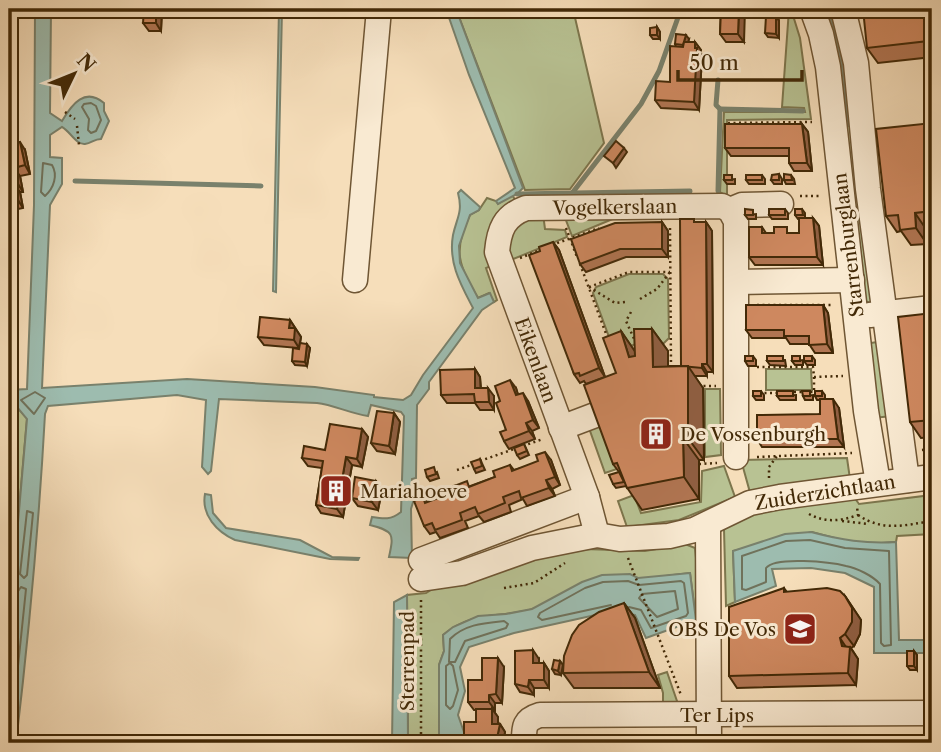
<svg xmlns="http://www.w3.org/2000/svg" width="941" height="752" font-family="'Libre Caslon Text',serif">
<rect width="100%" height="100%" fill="#f6deba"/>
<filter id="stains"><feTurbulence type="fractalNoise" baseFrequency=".00286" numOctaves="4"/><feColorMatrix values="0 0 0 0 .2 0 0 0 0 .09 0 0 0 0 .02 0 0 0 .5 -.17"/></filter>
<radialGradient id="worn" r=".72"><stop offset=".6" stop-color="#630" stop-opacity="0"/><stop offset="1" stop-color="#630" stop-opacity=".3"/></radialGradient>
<!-- green -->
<g fill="#b8c293" stroke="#7d764d" stroke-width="2">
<path d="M456,9H573L604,143L570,189L525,190Z"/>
<path d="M789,9H791L800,38L811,119L727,120V196L720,192L724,112H805L804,108L782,107Z"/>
<path d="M819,9H839L875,300L870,303L863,300Z"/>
<path d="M512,195L518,204L493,265L486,268L497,300L494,302L489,293L478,298C459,266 452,251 470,215L479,210L487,198L496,201L498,204Z"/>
<path d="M543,214L545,229L565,230L567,237L506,262L508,224Z"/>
<path d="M564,215L615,218L572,236Z"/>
<path d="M629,274H663L668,279L669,338L664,343L641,342L620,350L613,348L593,293L596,287Z"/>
<path d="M884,341L892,416L873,418L864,344Z"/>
<path d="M766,369H811L812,390H766Z"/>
<path d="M705,389H720L721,455L705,457Z"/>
<path d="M9,407H17L27,418L9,626Z"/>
<path d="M603,423L620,468L605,473L589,428Z"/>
<path d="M847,458L850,479L751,496L741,460Z"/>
<path d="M724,466L735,497L679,520L627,527L618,501L634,495L641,513L701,502L702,471Z"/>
<path d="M932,495V534L897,536L896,542L871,544L846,541L812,532L733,551L735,602L726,606L724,529L755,512L854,497L859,504Z"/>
<path d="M685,544L695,548L702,618L696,620L690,573C644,578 598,586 554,600C545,602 537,608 529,610C495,618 472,611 443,635L444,651L439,665V743H408L407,595L426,593L434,588L549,553L584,549L645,551Z"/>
<path d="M667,672L678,704H663V693L658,675Z"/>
</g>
<!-- water -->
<g fill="#9dbcaf" stroke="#79816c" stroke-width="2">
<path d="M35,9H51L50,113L62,121C72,104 85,87 104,103V111L109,121L101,139C94,139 92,143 85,144C76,145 70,131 62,127L50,135V157L62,158V184L50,205L42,388L187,379L315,387L374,395V397L403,400L411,395L423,375L473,308C461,285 448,263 453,235C457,217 463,212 458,193L461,190L480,207L479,210L470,215L459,246L460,263L478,298L490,293L494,302L482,310L429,382V389L417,405L416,478L412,479L414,499L411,509L412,558L389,557C394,534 394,531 370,525L372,517C384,519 391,520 401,512L404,416L401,412L371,405L368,416C349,413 334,405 317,403L219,399L211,471L208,474L202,467L206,400L177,395L48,406L45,414C39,524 29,633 16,743H9V626L27,419L17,407H9V390L27,389L34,205Z"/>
<path d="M279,9H282L276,292L273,291Z"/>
<path d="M446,9H456L523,188L517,194L498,204L496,201L515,188L469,75Z"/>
<path d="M205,494L211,495L213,513L226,528L300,540L332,557L359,558L358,560L330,559L235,540C217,532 201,515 205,494Z"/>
<path d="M811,532C841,540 866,544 896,542L899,640H932V653H874V587L845,573L811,568L772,569L776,586L735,602L733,551L785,534Z"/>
<path d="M690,573L696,620L646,638L635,615L609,612L514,633L469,647L460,667L465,691L458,715L465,735L464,743H439V665L444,651L443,635L453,627L478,616L506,614L532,609L582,582L602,575L630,574L638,578Z"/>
<path d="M407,595L408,743H392L394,602Z"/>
</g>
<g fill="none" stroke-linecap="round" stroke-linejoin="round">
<!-- shore -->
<g stroke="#70725b" stroke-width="2">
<path d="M91,103L96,106L101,120L96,131L91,133L88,130L89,119L82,107L84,104Z"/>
<path d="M43,163L52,165C58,175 54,188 45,196L41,192Z"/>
<path d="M35,392L45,398L34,414L21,400Z"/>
<path d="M27,511L33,513L27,575L24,578L20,574Z"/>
<path d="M810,540L845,548L889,551L891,645L884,646L881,643L880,584C873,576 857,568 846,566C831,562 775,556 766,568V582L746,590L742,589V556L786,541Z"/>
<path d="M675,591L678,609L657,617L639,598L642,594Z"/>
<path d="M9,595L16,594L21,587L26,589L10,743"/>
<path d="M9,604L13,605L15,608L9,672"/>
<path d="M611,605L542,620L538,617L540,613L585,588L603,582L628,581L639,585L681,581L684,583L688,613L686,616L651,628L641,610L629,607"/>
<path d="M504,621L508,624L506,628L465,641L455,662H449L450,639C465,624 485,623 504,621Z"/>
<path d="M450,663L453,666L458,690L453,706L450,709L446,705V666Z"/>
</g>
<!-- stream -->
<g stroke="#79816c" stroke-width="5">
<path d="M828,9L840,49L850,125"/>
<path d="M718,80L716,105L720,109"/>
<path d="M75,181L261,186"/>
<path d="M718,191L720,109L803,111"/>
<path d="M573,192L641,104L659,71L681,9"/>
<path d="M517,194L690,191"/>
</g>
<defs>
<g id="minor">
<path d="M812,9L821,34L828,67L866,411L878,483"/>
<path d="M843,9L856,63L868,189L907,480"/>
<path d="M730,210L742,205L781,204"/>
<path d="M355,280L379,9"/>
<path d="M737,282L852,280"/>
<path d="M870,315L932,308"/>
<path d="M561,428L598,414"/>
<path d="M708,524L709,743"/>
<path d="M597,535L587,497L497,252C499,230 504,216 526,208L722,206L730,210L736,221V457"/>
<path d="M421,560L587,497"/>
<path d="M421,579L462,573L532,548L597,535L620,539L669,536L694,530L750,503L780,497L932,477"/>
<path d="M524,743C524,728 523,720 540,715L932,713"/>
</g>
</defs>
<!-- minor casing -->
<use href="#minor" stroke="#6f5634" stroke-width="27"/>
<!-- path -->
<g stroke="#422907" stroke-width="2.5" stroke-dasharray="2 3.5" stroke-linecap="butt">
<path d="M65,112L75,119"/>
<path d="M728,123L812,122"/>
<path d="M77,126L79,145"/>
<path d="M800,196H822"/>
<path d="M566,228L577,257"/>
<path d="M670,228L671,368"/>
<path d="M552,245L599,228"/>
<path d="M520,258L543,249"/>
<path d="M580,264L608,339"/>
<path d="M589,287L629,272H670"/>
<path d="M589,287L615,303L626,302"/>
<path d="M640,299L657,289L670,272"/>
<path d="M757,305H834"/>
<path d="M631,312L626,321L636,343"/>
<path d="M757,367H813L814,377L843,376"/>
<path d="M698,386H716"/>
<path d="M794,392H814V377"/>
<path d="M759,393H780"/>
<path d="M523,446L543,439"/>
<path d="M922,450L932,449"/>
<path d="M757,457L852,453"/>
<path d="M480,461L517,448"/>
<path d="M699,464L717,463"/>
<path d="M457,470L474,464"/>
<path d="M769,478V467L777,456"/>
<path d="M809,514C825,523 841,521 858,515L857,507"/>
<path d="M858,515C883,532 905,525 932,521"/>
<path d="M842,521L869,524"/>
<path d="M628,558L681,695"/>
<path d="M504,588L534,583L565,563"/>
<path d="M421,600V743"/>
</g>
<!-- minor -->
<use href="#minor" stroke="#f9ead2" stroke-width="24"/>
</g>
<!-- wall -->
<g fill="#b17552" stroke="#422907" stroke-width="2">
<path d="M162,9L161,31H149L143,23Z"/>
<path d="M721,9L744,42H726L720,34Z"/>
<path d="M932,9V57L878,63L867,48Z"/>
<path d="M779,21V38L768,37L765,33Z"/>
<path d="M657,27L660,32V39H653L650,35Z"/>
<path d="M689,39L688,42H695L701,50V53L702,56L699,110L661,108L655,100L670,82L676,47L675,44Z"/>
<path d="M932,123V228L926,229L927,244L911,245L901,231L897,232L886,216Z"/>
<path d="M802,124L808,132L812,171H794L789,163V156H731L725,148Z"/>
<path d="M25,150L30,174L20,176L23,192H20L23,208L13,210L16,224L9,226V167H12Z"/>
<path d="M779,174L782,179V184H774L771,180Z"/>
<path d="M762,175L765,179V184H749L746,180Z"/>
<path d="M791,175L794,179L795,184H786L784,180Z"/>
<path d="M735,179V184H727L724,180Z"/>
<path d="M785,209L788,213V219H772L769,215Z"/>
<path d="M802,209L805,213V218H813L819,226L823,265H755L749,257L762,227L766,233H799V219H798L795,215Z"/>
<path d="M756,214V219H748L745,215Z"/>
<path d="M662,222L668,231V257H626L586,272L580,264Z"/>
<path d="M697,222H706L712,231L713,372H707V376H694L703,388L704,460H699V499L642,510L626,486L616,488L613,484L619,472L613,464L616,373L621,331L635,352L652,329L668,351V366H681Z"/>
<path d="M553,242L559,250L605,377L586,384L584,381L580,383L574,374L540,251Z"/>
<path d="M823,305L828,313L833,353H815L809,344H790L786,338H752L746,330Z"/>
<path d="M932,313V437L921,438L910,422Z"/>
<path d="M290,320L301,337L300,343L310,348L307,366L295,365L292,361L299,348L264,345L258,337Z"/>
<path d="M753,356L756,360V366H748L745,361Z"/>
<path d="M812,356L815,360V365H807L804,361Z"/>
<path d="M785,360L786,366L770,365L767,361Z"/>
<path d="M803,360V365H795L792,361Z"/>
<path d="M475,369L480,377L481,388L494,396V410H480L475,403H447L441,395Z"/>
<path d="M516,388L518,395L528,401L539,428L532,431L535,439L509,449L504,441L506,430L500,401Z"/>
<path d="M761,391L764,395V400H756L753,396Z"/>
<path d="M822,391L825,395V399L839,408L844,447H762L757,439L820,414V400H817L815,396Z"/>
<path d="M796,395V400H780L777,396Z"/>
<path d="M813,395V400H805L803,396Z"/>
<path d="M394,413L400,422L395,454L377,451L371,443Z"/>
<path d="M362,429L368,437L362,467L352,465L343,517L321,513L316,505L322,468L308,466L302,458L325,450Z"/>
<path d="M524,444L529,455L520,459L517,455Z"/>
<path d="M480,459L485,470L476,473L474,469Z"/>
<path d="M551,460L560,485L552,489L555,496L527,506L523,499L509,505L511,512L484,522L479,516L465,521L468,528L440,538L436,532L430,534L424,526L423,497L427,502L495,477L510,465L514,470Z"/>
<path d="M437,472L439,478L430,481L427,477Z"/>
<path d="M382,490L378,510L358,506L352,498Z"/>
<path d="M784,588L787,592L845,596L861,620L860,634L854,646L851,648L858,659L856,685L737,688L729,676Z"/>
<path d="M624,603L635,618L660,688H574L563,673Z"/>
<path d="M914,651L917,655V670H910L907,666Z"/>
<path d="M539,659V663H544L549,671V688H534V695L520,692L515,684Z"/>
<path d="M560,661L563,665L561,675L555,674L552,669Z"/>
<path d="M504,667L502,703H495V710H493L498,717V724H500L505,732L503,743H467L464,738L476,722V710H474L468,702L482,680Z"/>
</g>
<!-- shaded-wall -->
<g fill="#905f42" stroke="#422907" stroke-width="2">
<path d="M156,9H162L161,31L156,23Z"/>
<path d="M739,9H745L744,42L738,34Z"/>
<path d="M924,9H932V47L928,41Z"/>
<path d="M776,16L779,21V38L776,34Z"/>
<path d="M657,27L660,32V39L657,35Z"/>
<path d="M686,35L689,39L686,49L683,45Z"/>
<path d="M695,42L701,50V53L702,56L699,110L694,102Z"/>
<path d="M802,124L808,132L812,171L807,163Z"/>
<path d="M20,142L25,150L30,174L25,165Z"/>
<path d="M624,148L627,152L616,168L613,163Z"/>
<path d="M14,168L20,176L23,192L18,184Z"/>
<path d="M14,184L20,192L23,208L18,200Z"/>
<path d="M9,204L13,210L16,224L10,216Z"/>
<path d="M915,213L926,229L927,244L916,228Z"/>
<path d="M813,218L819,226L823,265L817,257Z"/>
<path d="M662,222L668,231V257L662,249Z"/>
<path d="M706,222L712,231L713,372L707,364Z"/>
<path d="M553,242L559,250L605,377L599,368Z"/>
<path d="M823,305L828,313L833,353L827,344Z"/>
<path d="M290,320L301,337L299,348L294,340L289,328Z"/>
<path d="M652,329L668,351V389L653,367Z"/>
<path d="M621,331L636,353L645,379L629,357Z"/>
<path d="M307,344L310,348L307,366L305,362Z"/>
<path d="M702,364L707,372V376L702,368Z"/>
<path d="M688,366L703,388L704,460L688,438Z"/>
<path d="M475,369L480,377L481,396L475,388Z"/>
<path d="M510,380L516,388L521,404L516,395Z"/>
<path d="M488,388L494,396V410L489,402Z"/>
<path d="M523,393L528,401L539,428L533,420Z"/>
<path d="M833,399L839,408L844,447L838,439Z"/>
<path d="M394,413L400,422L395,454L389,446Z"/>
<path d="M526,423L532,431L535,439L529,431Z"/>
<path d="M362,429L368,437L362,467L357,459Z"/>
<path d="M683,438L699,460V499L684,477Z"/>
<path d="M545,452L551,460L560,485L555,477Z"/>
<path d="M346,457L352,465L343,517L337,509Z"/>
<path d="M546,480L552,489L555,496L549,488Z"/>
<path d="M376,481L382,490L378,510L372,502Z"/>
<path d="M845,596L861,620L860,634L854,646L845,634Z"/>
<path d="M624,603L635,618L660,688L649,672Z"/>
<path d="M840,638L848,650L850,647L858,659L856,685L848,673Z"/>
<path d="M533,650L539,659V671L533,663Z"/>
<path d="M914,651L917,655V670L914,666Z"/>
<path d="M498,658L504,667L502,703L496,694Z"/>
<path d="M560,661L563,665L561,675L558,671Z"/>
<path d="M544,663L549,671V688L544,680Z"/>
<path d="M529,680L534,688V695L528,687Z"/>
<path d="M489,695L495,703V710L489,702Z"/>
<path d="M492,709L498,717V732L492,724Z"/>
<path d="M500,724L505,732L503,743H500L497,738Z"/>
</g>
<!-- building -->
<g fill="#ce885f" stroke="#422907" stroke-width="2">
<path d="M144,9H156V23H143Z"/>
<path d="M721,9H739L738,34H720Z"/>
<path d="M863,9H924L928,41L867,48Z"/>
<path d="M766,16H776V34L765,33Z"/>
<path d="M657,27V35H650V28Z"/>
<path d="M676,34L686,35L683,45L675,44Z"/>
<path d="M684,42H695V48H697L694,102L655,100L656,81L670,82V46L683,47Z"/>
<path d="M932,123V211L915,213L916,228L900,230L898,215L886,216L876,129Z"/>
<path d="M725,124H802L807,163H789V148H725Z"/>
<path d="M616,141L624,148L613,163L604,156Z"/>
<path d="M20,142L25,165L14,168L18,184H14L18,200L9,202V167H12L9,153V144Z"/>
<path d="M779,174V180H771L772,175Z"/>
<path d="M784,174L791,175L792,180H784Z"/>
<rect x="724" y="175" width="8" height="5"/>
<rect x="746" y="175" width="16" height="5"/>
<path d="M745,209L753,210V215H745Z"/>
<rect x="769" y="209" width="16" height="6"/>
<path d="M795,209H802L803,215H795Z"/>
<path d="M799,218H813L817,257H749V227H762V233H774V227H787V233H799Z"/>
<path d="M680,219H694V222H706L707,364H702V368L681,366Z"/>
<path d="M662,222V249H620L580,264L571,239L615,223Z"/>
<path d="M553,242L599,368L580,376L579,373L574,374L529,255L540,251L539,247Z"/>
<path d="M746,305H823L827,344L809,345V336H784V330H746Z"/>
<path d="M932,313V420L910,422L898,317Z"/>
<path d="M260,317L290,320L289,328H295L294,340L258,337Z"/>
<path d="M634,329H652L653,367L688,366V438H683L684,477L627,488L617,463L613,464L584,385L616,373L603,338L621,331L629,357L635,356Z"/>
<path d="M300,343L307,344L305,362L292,361L293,348L299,349Z"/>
<rect x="745" y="356" width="8" height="5"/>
<rect x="767" y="356" width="16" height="5"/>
<rect x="792" y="356" width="8" height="5"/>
<rect x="804" y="356" width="8" height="5"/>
<path d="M475,369V388H488L489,402H475L474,394L441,395L440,370Z"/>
<path d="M510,380L516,395L523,393L533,420L526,423L529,431L504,441L500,432L506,430L496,403L500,401L495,386Z"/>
<rect x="753" y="391" width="8" height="5"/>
<rect x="777" y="391" width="16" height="5"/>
<path d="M802,391H810V396H803Z"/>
<rect x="815" y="391" width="7" height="5"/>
<path d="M820,399H833L838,439H757V415L820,414Z"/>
<path d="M377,411L394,413L389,446L371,443Z"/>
<path d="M330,424L362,429L357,459L346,457L337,509L316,505L323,461L302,458L304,446L325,450Z"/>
<path d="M524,444L527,451L517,455L514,448Z"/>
<path d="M545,452L555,477L546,480L549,488L521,498L519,491L503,497L505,503L478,514L475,507L460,513L462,520L435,530L432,523L424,526L414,501L423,497L425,503L452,493L450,487L457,485L467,481L469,487L495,477L493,471L510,465L512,471L538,461L536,455Z"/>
<path d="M480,459L482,466L474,469L471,462Z"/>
<path d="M434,467L436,474L427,477L425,470Z"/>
<path d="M619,472L624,482L613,484L609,475Z"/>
<path d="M355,477L376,481L372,502L352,498Z"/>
<path d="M784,588V592L827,588L840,591L845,596L852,608V622L845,634L840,638L842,646L850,647L848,673L729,676V607Z"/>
<path d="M624,603L649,672L563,673L564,656L572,635L579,625L599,612Z"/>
<path d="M533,650V663H544V680H529L528,687L515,684V651Z"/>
<rect x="907" y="651" width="7" height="15"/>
<path d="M482,658H498L496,694L489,695V702H468V680H482Z"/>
<path d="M554,660L560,661L558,671L552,669Z"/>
<path d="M476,709H492V724H500L497,738H464V722H476Z"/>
<path d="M932,737V743H722L721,738Z"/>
<path d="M543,738H666V742H672V738H688V743H543Z"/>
</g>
<!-- icons -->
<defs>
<symbol id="building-square" viewBox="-11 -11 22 22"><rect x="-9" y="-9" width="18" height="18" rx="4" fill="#8f2418" stroke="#f9ead2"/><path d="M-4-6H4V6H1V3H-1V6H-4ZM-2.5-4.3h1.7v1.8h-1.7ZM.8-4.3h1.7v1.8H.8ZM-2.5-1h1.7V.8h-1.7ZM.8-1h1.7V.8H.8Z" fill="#fff"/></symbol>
<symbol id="school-square" viewBox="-11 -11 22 22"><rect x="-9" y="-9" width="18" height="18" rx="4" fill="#8f2418" stroke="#f9ead2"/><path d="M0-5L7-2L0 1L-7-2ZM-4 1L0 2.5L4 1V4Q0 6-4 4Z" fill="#fff"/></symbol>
</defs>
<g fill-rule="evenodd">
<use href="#building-square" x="637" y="415" width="38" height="38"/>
<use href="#building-square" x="317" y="472" width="38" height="38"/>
<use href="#school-square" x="781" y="610" width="38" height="38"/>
</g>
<g text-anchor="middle" stroke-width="6" stroke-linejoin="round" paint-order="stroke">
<!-- street labels -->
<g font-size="19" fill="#422907" stroke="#f9ead2">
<text transform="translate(615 207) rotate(-1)" y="7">Vogelkerslaan</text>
<text transform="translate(848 245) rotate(-97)" y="7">Starrenburglaan</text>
<text transform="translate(536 360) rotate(70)" y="7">Eikenlaan</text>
<text transform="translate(825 492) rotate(-9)" y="7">Zuiderzichtlaan</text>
<text transform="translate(407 661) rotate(-90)" y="7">Sterrenpad</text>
<text x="717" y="722">Ter Lips</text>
</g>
<!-- poi labels -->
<g font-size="19" fill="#422907" stroke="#f9ead2" text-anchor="start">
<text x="680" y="441">De Vossenburgh</text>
<text x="360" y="498">Mariahoeve</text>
<text x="776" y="636" text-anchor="end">OBS De Vos</text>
</g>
</g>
<!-- margin -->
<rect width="941" height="752" fill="none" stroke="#f6deba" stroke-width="35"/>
<rect x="10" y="10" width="920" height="731" fill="none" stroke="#422907" stroke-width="3.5"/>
<rect x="18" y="18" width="906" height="717" fill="none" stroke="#422907" stroke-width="2"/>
<!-- north arrow -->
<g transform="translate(74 74) rotate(47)" stroke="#f9ead2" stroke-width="5" paint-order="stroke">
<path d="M0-5L12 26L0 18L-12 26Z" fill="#422907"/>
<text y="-10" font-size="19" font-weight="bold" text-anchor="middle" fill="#422907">N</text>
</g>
<!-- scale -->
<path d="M678 70v10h124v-10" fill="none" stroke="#422907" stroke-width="3.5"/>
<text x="689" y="70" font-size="21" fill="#422907" stroke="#f9ead2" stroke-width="5" paint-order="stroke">50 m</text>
<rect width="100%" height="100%" filter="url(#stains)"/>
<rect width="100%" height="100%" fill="url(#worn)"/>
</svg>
